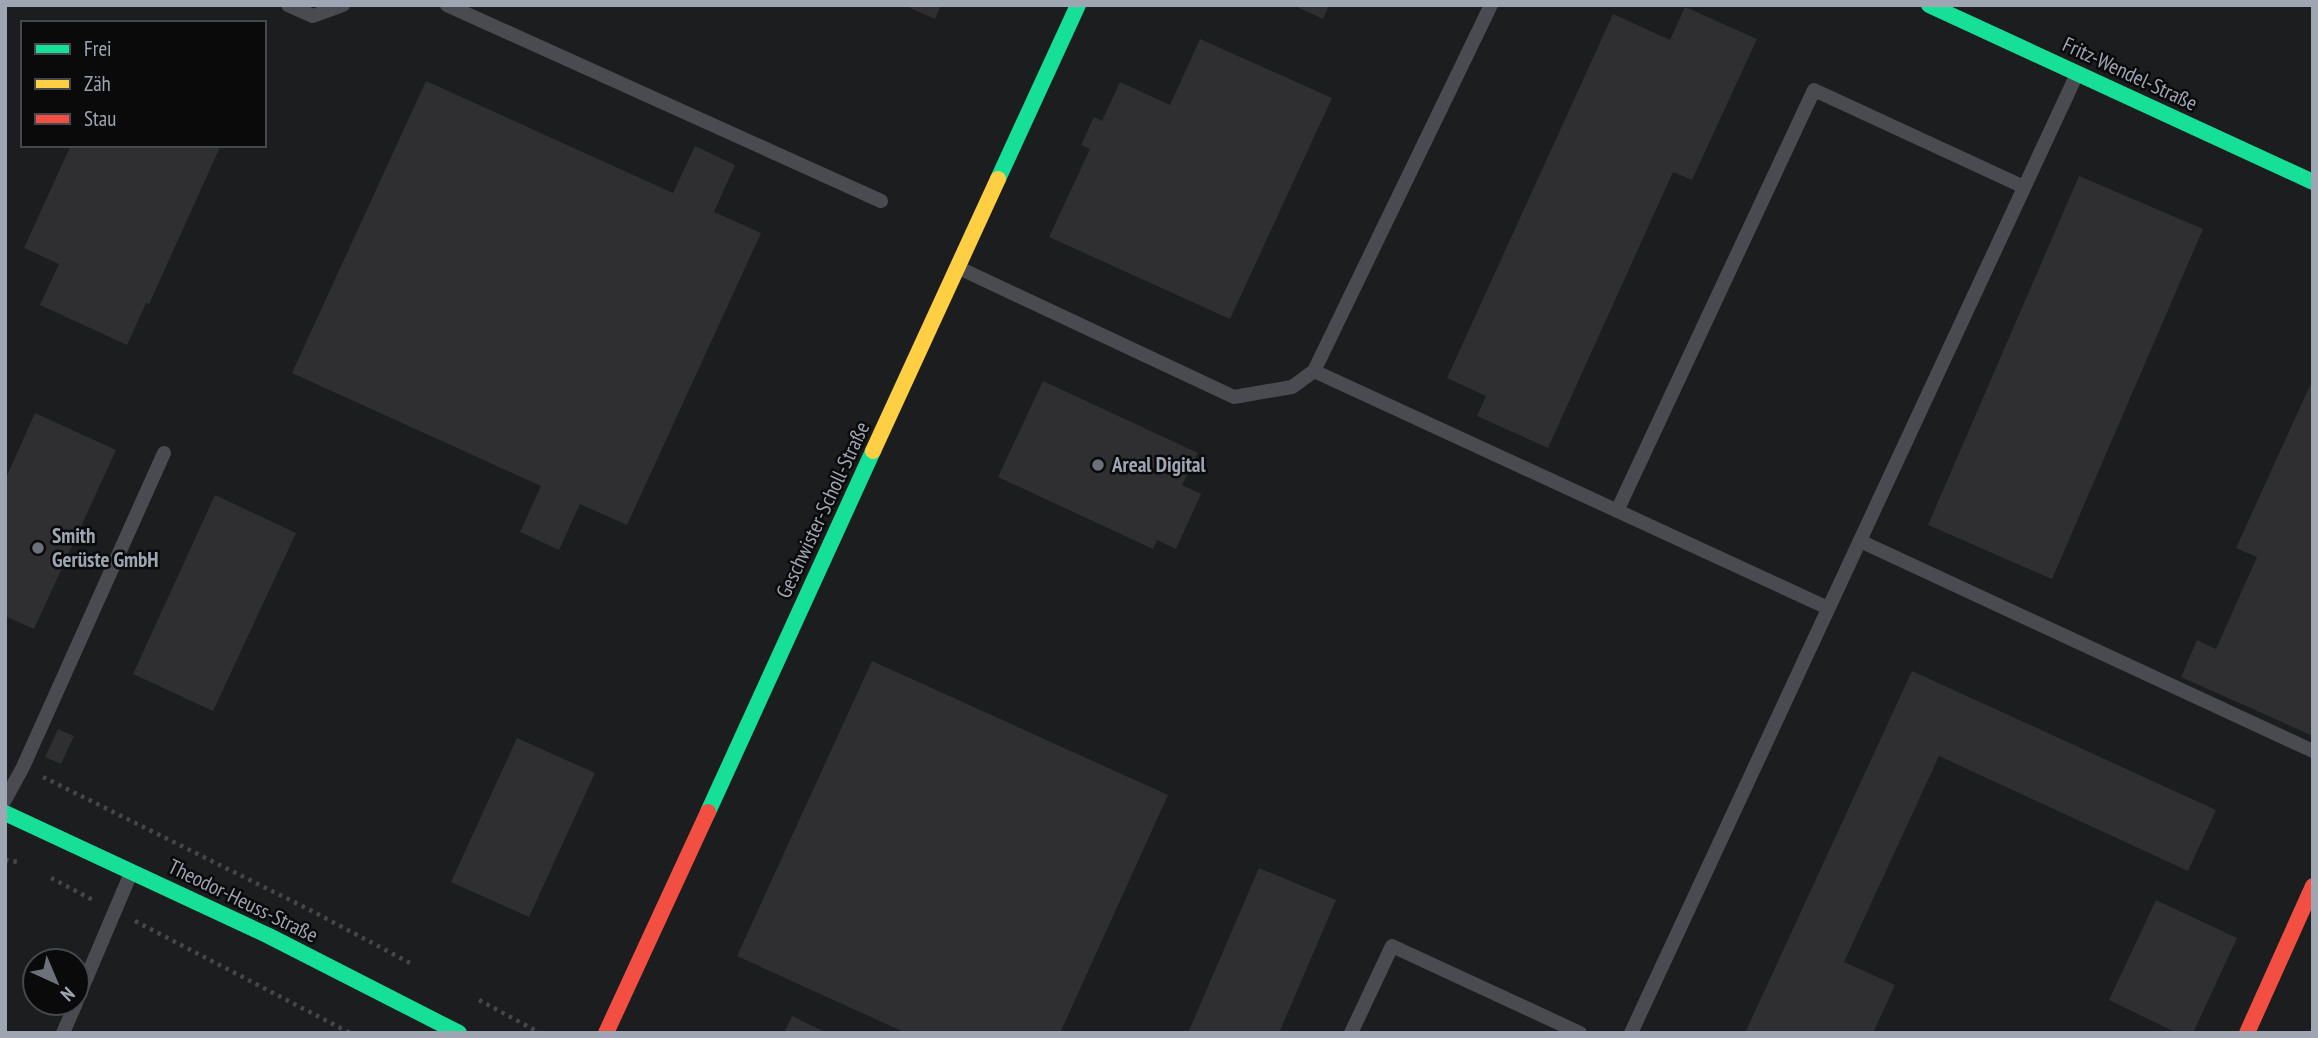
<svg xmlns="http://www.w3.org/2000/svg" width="2318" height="1038" font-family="'PT Sans Narrow',sans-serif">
<rect width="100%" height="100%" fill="#101010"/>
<!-- built -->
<path fill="#1c1d1f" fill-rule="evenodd" d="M5,5H2313V1033H5ZM23,23H264V145H23ZM35,961H77V1003H35Z"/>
<!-- building -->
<g fill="#2f2f31">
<path d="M904,5H941L935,19Z"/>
<path d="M1293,5H1329L1323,19Z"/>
<path d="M1685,7L1757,39L1692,180L1673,172L1548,448L1477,416L1486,396L1447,378L1613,14L1670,40Z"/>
<path d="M1200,39L1332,98L1230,319L1049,237L1090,149L1081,145L1094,117L1102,121L1120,82L1170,105Z"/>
<path d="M426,81L673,193L695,146L735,165L714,212L761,233L627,525L580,504L559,550L520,532L541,486L292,373Z"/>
<path d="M71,145H221L149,304L146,303L127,345L40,305L59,264L24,248Z"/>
<path d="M2079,176L2203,229L2052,579L1928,525Z"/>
<path d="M2313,379V736L2181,677L2197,640L2216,649L2257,557L2236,548Z"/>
<path d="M1043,381L1198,453L1182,485L1201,494L1176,549L1157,540L1153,549L998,477Z"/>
<path d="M35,413L116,450L34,629L5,616V480Z"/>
<path d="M215,495L296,533L213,711L133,674Z"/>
<path d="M872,661L1168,795L1060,1033H906L737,956Z"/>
<path d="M1912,671L2216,810L2188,871L1939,756L1844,962L1895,985L1873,1033H1745Z"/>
<path d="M58,729L74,736L61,764L45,757Z"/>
<path d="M517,738L595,773L529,917L451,882Z"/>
<path d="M1259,868L1336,900L1279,1033H1188Z"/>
<path d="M2156,900L2237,938L2193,1033H2177L2109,1000Z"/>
<path d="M792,1016L827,1033H784Z"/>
</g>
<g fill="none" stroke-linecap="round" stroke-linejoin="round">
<!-- path -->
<g stroke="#45474b" stroke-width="4.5" stroke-dasharray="3.5 5" stroke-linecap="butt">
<path d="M43,777L310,910L410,963"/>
<path d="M5,860L18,862"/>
<path d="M51,878L93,900"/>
<path d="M135,921L350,1033"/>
<path d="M479,1000L540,1033"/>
</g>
<!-- lane -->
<g stroke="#494b50" stroke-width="14">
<path d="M288,5L313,16L343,5"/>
<path d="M447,5L881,201"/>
<path d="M959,268L1234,397L1292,387L1314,371L1491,5"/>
<path d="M1314,371L1828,608"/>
<path d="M1617,511L1814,90L2024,187"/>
<path d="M1860,541L2313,751"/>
<path d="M5,800L23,767L164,453"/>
<path d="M77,1000L131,873"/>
<path d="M63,1033L76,1003"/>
<path d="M1351,1033L1392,946L1580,1033"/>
<path d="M1631,1033L2076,76"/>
</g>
<!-- fast -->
<g stroke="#16e098" stroke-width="16">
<path d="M1929,5L2313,182"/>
<path d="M998,179L1078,5"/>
<path d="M708,812L873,451"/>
<path d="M5,813L269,936L459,1033"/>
</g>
<!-- slow -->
<path stroke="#ffcf43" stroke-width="16" d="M873,451L998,179"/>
<!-- jam -->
<g stroke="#f24e42" stroke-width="16">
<path d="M606,1033L708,812"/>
<path d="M2247,1033L2313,886"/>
</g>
</g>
<!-- markers -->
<g fill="#6c717a" stroke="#0a0a0b" stroke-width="2.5">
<circle cx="1098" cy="465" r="7"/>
<circle cx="38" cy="548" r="7"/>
</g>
<g text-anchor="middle" stroke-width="5" stroke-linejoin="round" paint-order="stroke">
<!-- street labels -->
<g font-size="21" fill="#9ea5b3" stroke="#0a0a0b">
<text transform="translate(2130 74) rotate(25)" y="7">Fritz-Wendel-Straße</text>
<text transform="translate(823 510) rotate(-65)" y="7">Geschwister-Scholl-Straße</text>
<text transform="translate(243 901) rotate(26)" y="7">Theodor-Heuss-Straße</text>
</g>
<!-- poi labels -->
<g font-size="21" font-weight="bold" fill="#9ea5b3" stroke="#0a0a0b" text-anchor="start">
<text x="1112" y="472">Areal Digital</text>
<text x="52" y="543">Smith<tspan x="52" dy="24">Gerüste GmbH</tspan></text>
</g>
</g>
<!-- border -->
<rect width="2318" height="1038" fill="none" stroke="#9ea5b3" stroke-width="14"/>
<!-- legend -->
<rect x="21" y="21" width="245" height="126" fill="#0a0a0b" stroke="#45484e" stroke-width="2"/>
<rect x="35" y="44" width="35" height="10" fill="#16e098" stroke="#45484e" stroke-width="2"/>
<text x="84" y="56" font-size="21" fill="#9ea5b3">Frei</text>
<rect x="35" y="79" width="35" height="10" fill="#ffcf43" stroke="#45484e" stroke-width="2"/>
<text x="84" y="91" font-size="21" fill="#9ea5b3">Zäh</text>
<rect x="35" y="114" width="35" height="10" fill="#f24e42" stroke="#45484e" stroke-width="2"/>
<text x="84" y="126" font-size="21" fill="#9ea5b3">Stau</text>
<!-- north arrow -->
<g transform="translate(56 982) rotate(136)"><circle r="33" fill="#0a0a0b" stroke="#45484e" stroke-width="2"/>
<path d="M0-5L12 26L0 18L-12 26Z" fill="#6c717a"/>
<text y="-10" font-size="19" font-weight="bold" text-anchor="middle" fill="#9ea5b3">N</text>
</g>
</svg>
